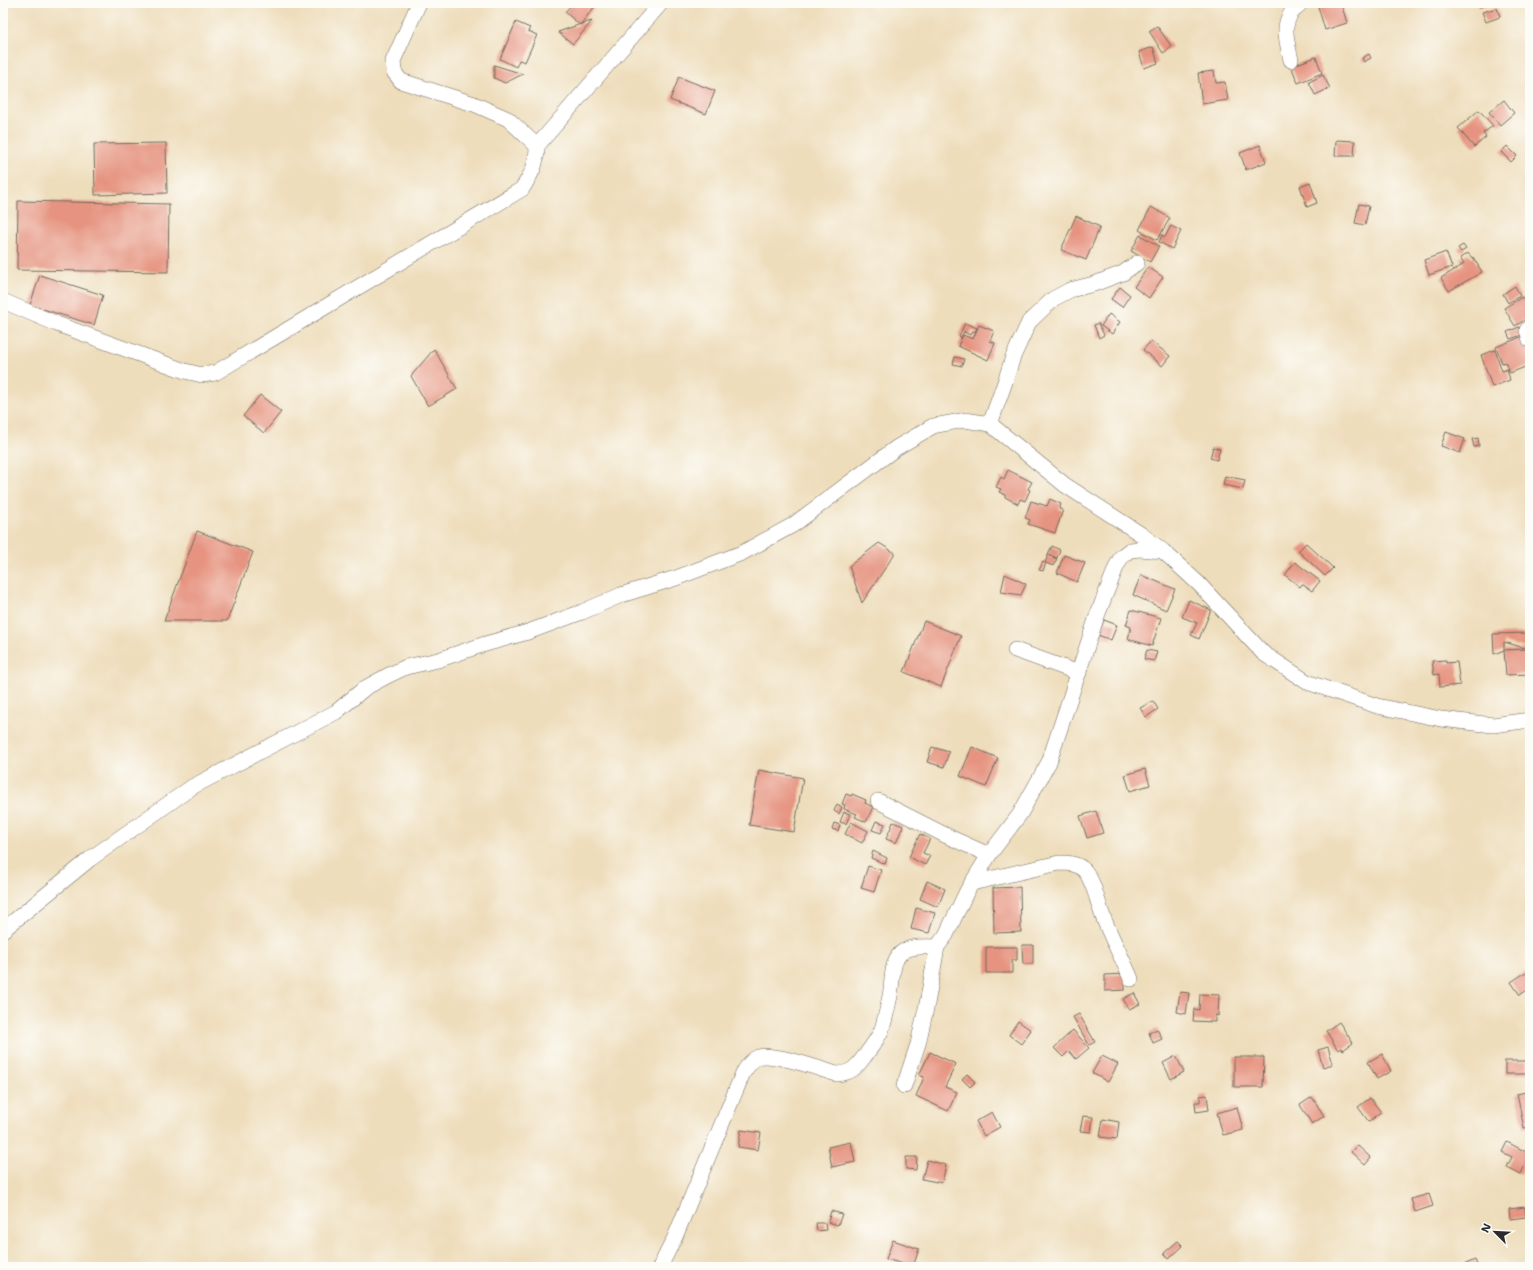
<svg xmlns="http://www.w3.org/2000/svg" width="1533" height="1270" font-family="'Shantell Sans',sans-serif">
<rect width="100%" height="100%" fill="#fdfcf7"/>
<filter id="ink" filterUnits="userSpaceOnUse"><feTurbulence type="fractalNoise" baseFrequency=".025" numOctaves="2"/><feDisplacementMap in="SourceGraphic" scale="8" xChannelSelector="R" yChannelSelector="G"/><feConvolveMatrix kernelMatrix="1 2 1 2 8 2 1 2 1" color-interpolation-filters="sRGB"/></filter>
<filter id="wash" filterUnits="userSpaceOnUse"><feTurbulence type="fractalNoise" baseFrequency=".012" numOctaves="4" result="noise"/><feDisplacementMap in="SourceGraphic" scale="16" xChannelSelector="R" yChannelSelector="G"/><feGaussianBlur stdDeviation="0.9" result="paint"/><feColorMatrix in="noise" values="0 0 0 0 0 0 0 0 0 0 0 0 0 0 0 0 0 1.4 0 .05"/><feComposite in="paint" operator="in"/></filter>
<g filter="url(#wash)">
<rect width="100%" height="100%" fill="#edb"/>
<g id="blocks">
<!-- building -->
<g fill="#e69481">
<path d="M573,3H594L596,5L580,25L565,12Z"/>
<path d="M1317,3H1341L1347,23L1325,30Z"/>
<path d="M1478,3H1491L1479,7Z"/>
<path d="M1497,8L1500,17L1486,22L1482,12Z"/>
<path d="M592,21L573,44L558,32L581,24Z"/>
<path d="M516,22L530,28L528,31L537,35L525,62L519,60L516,67L500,59Z"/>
<path d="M1157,26L1172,47L1163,53L1149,31Z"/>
<path d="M1153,47L1158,63L1144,68L1139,52Z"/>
<path d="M1369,54L1371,58L1364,62L1362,58Z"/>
<path d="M1316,57L1322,73L1298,83L1291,66Z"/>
<path d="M494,65L523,74L505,83L494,78Z"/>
<path d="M1214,71L1216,83L1225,82L1228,100L1202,104L1198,73Z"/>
<path d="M1323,75L1330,88L1315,95L1309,82Z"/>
<path d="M679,77L715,91L706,114L670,100Z"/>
<path d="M1504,100L1514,113L1500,125L1489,112Z"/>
<path d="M1479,110L1493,126L1483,133L1486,137L1474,147L1458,128Z"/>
<path d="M1336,140L1355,141L1354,156H1335Z"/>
<path d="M166,143L167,193L95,195L94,144Z"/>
<path d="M1260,145L1266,162L1246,170L1240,153Z"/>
<path d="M1507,146L1517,156L1511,162L1501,152Z"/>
<path d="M1310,182L1317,203L1307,207L1300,186Z"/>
<path d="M18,201L169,204L168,272L17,270Z"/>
<path d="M1359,204L1369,206L1365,225L1355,223Z"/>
<path d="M1151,207L1170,218L1157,240L1139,230Z"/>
<path d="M1076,216L1100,227L1086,260L1061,250Z"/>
<path d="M1171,226L1181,231L1172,249L1159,242L1162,235L1165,237Z"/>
<path d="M1140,235L1159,246L1150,262L1131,251Z"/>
<path d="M1463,245L1466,249L1461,252L1458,248Z"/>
<path d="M1446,252L1452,267L1429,275L1424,260Z"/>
<path d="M1468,253L1472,258L1473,257L1482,272L1449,291L1441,278L1464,264L1460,258Z"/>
<path d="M1148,267L1163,277L1149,298L1134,287Z"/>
<path d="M40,275L103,295L94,325L30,305Z"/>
<path d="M1515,286L1520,296L1508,303L1503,294Z"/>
<path d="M1120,287L1130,295L1122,307L1111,299Z"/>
<path d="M1522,297L1530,311V317L1515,326L1504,308Z"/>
<path d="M1109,314L1120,322L1112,334L1101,326Z"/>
<path d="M965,323L977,328L975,332L972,331L970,335L964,332V331L961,338L959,336Z"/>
<path d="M1098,323L1104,335L1099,338L1094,325Z"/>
<path d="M979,325L994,331L990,341L995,343L988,360L958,346L963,335L973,339Z"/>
<path d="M1519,327L1522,335L1510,339L1507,332Z"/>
<path d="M1528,334L1530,339V365L1510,373L1505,362L1502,363L1496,347Z"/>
<path d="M1151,341L1170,356L1162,366L1143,350Z"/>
<path d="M434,349L457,389L428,406L411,376Z"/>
<path d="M1495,350L1502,371L1507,369L1510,380L1492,387L1481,355Z"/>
<path d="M955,357L964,359L962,366L953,364Z"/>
<path d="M260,395L281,412L264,433L243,416Z"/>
<path d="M1446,432L1465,439L1460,453L1441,446Z"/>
<path d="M1478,438L1479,446L1474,447L1472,439Z"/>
<path d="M1213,447L1220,449L1217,460L1210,458Z"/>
<path d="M1008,470L1032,482L1028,489L1030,490L1025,501L1020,499L1018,504L1005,497V495L999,492L1001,489L996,487L1001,477L1004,479Z"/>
<path d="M1225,476L1245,480L1243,489L1223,485Z"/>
<path d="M1050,499L1061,504L1059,509L1063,510L1055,533L1028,524L1030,520L1025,518L1031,501L1047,506Z"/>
<path d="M197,531L253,552L227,621H164Z"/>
<path d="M879,543L895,553L862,603L849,566Z"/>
<path d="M1306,543L1333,568L1325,576L1298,551Z"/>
<path d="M1052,546L1060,550L1057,558L1048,554Z"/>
<path d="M1048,555L1057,559L1053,566L1046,563L1043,571L1039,570L1043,562L1045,563Z"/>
<path d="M1064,555L1085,563L1077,582L1057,573Z"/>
<path d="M1295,562L1320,581L1312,591L1302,584L1300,587L1285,575Z"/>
<path d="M1005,574L1026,584L1021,595L1001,592Z"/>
<path d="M1141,575L1175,589L1166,610L1133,595Z"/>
<path d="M1189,600L1211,610L1199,639L1191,635L1197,623L1182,617Z"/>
<path d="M1131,610L1161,618L1152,646L1128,639L1131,627L1126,625Z"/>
<path d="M1104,620L1117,625L1111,640L1098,635Z"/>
<path d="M924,621L961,636L941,687L904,672Z"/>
<path d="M1530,633V674L1506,675L1504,650L1528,649L1504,642V650L1494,654L1493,634Z"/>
<path d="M1147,650L1157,652L1154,661L1144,659Z"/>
<path d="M1446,660V663L1457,662L1460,685L1440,687L1439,674L1434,675L1432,661Z"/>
<path d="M1153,701L1158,709L1146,717L1140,708Z"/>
<path d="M932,747L949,752L944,767L927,762Z"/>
<path d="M972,747L998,758L986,787L960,776Z"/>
<path d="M1145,769L1150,785L1130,791L1125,775Z"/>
<path d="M759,770L803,778L794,832L749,825Z"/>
<path d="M846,794L851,796L852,794L866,800L865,803L873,807L866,822L855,817L857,814L844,809L845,805L842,804Z"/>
<path d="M837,804L842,807L839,814L834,811Z"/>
<path d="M1096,811L1103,833L1087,838L1080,816Z"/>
<path d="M844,812L850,814L846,824L840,822Z"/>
<path d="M876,821L885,824L881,833L872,830Z"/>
<path d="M851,822L868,831L862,843L845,834Z"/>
<path d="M893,822L903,826L896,843L886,839Z"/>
<path d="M834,823L840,825L838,831L832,829Z"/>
<path d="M920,834L930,839L923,853L930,856L925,865L909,857Z"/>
<path d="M873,851L887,858L885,864L871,858Z"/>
<path d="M868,866L881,870L874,892L861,888Z"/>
<path d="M927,881L945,889L938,907L920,899Z"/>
<path d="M1020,887L1021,932L994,933L993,888Z"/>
<path d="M916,908L935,913L929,933L911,929Z"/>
<path d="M1022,945H1033V964H1023Z"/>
<path d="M986,947H1017V960H1012V973H986Z"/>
<path d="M1526,972L1530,978V988L1520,995L1511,982Z"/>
<path d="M1125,974V990L1105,991V975Z"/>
<path d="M1180,992L1189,993L1186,1014L1177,1012Z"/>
<path d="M1134,993L1140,1004L1129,1009L1123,999Z"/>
<path d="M1200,994L1219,995L1218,1016L1215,1015V1022L1193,1021L1194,1009L1199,1010Z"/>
<path d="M1079,1014L1095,1042L1089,1045L1073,1017Z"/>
<path d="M1018,1021L1031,1030L1021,1044L1009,1035Z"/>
<path d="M1339,1022L1353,1043L1343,1050L1341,1048L1338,1050L1326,1031Z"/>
<path d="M1157,1029L1162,1039L1153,1043L1149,1033Z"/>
<path d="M1073,1030L1089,1048L1076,1059L1069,1051L1063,1057L1054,1048Z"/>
<path d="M1328,1047L1333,1064L1323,1067L1318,1050Z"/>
<path d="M930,1052L956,1064L945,1087L957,1092L948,1111L916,1096L924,1077L919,1075Z"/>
<path d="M1382,1054L1391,1071L1377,1079L1368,1062Z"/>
<path d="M1102,1056L1118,1064L1108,1082L1092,1073Z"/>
<path d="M1176,1056L1184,1072L1171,1079L1163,1063Z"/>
<path d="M1234,1057H1264L1263,1087H1234Z"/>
<rect x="1505" y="1061" width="22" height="13"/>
<path d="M967,1074L975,1082L970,1087L962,1079Z"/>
<path d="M1530,1091V1127L1524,1128L1517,1094Z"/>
<path d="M1207,1095L1209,1110L1196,1112L1195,1102H1200V1096Z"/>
<path d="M1312,1097L1324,1116L1312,1124L1300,1105Z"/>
<path d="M1370,1098L1381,1112L1369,1122L1358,1107Z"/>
<path d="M1237,1107L1243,1130L1223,1135L1217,1113Z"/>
<path d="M992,1112L1000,1127L984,1136L976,1121Z"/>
<path d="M1083,1116L1093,1117L1091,1132L1080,1131Z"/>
<path d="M1103,1119L1119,1122L1117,1139L1100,1137Z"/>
<path d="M741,1130L761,1133L758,1150L738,1147Z"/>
<path d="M851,1142L855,1162L832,1167L828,1147Z"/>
<path d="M1507,1142L1530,1154L1521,1174L1507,1167L1512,1157L1502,1152Z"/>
<path d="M1357,1145L1371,1158L1365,1165L1351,1152Z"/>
<path d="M906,1157H917L916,1170L906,1169Z"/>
<path d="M927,1160L946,1165L942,1183L922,1179Z"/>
<path d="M1429,1194L1433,1206L1415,1212L1411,1199Z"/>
<path d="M1525,1207L1526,1217L1510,1219L1509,1209Z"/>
<path d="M831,1211L842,1214L838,1225L828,1222Z"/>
<path d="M816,1223H825L826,1230L817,1231Z"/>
<path d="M893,1240L919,1249L913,1267L886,1259Z"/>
<path d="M1178,1241L1183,1246L1169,1259L1164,1253Z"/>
<path d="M1475,1260L1478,1267H1459Z"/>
</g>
</g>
</g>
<g filter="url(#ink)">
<use href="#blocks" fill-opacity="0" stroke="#6f695d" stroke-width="1"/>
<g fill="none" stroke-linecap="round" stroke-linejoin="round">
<defs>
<g id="street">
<path d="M419,3L393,61L394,72L401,81L474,104L508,119L537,146L661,3"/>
<path d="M1291,60C1286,37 1279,20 1301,3"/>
<path d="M3,301L57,324L185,371L202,375L215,373L522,189C532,173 537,165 537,146"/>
<path d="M1527,330L1530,340"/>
<path d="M990,424L1004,385L1013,357L1029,322L1053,299L1070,290L1094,284L1123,273L1137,263"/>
<path d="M1015,650L1079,673"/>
<path d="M878,801L947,836L989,855"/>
<path d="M972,883L1059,863C1068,863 1078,863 1085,871C1094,882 1097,900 1102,914C1110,936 1122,957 1131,979"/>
<path d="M3,930L90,859L192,787L336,712L365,688L387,676L406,667L438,660L482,645L528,632L582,612L621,595L676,578L742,553L793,525L896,448L933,426L965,420L990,424L1065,485L1142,535L1163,551L1199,584L1263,653L1307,682L1377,706L1441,719L1493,725L1530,720"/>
<path d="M904,1086L918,1044L927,1004L937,947"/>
<path d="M660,1267L675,1237L743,1073C747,1067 751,1060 758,1057C773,1052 820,1069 837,1074C851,1073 856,1068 864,1057C870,1049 878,1039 882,1029C885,1019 888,1006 890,996C893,983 890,958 904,951C914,945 927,947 937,947L946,935L967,891L989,855L1020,814L1049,762L1097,616L1117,565L1122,556L1130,550L1140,549L1162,551"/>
</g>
</defs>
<!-- street casing -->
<use href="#street" stroke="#6f695d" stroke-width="16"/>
<!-- street -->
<use href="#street" stroke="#fff" stroke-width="15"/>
</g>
</g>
<!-- margin -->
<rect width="1533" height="1270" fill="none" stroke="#fdfcf7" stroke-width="16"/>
<!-- north arrow -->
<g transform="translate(1495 1232) rotate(294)" stroke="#fdfcf7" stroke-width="3" paint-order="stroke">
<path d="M0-3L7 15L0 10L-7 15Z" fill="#2b2b2b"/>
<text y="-6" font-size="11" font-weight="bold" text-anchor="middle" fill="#2b2b2b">N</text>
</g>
</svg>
